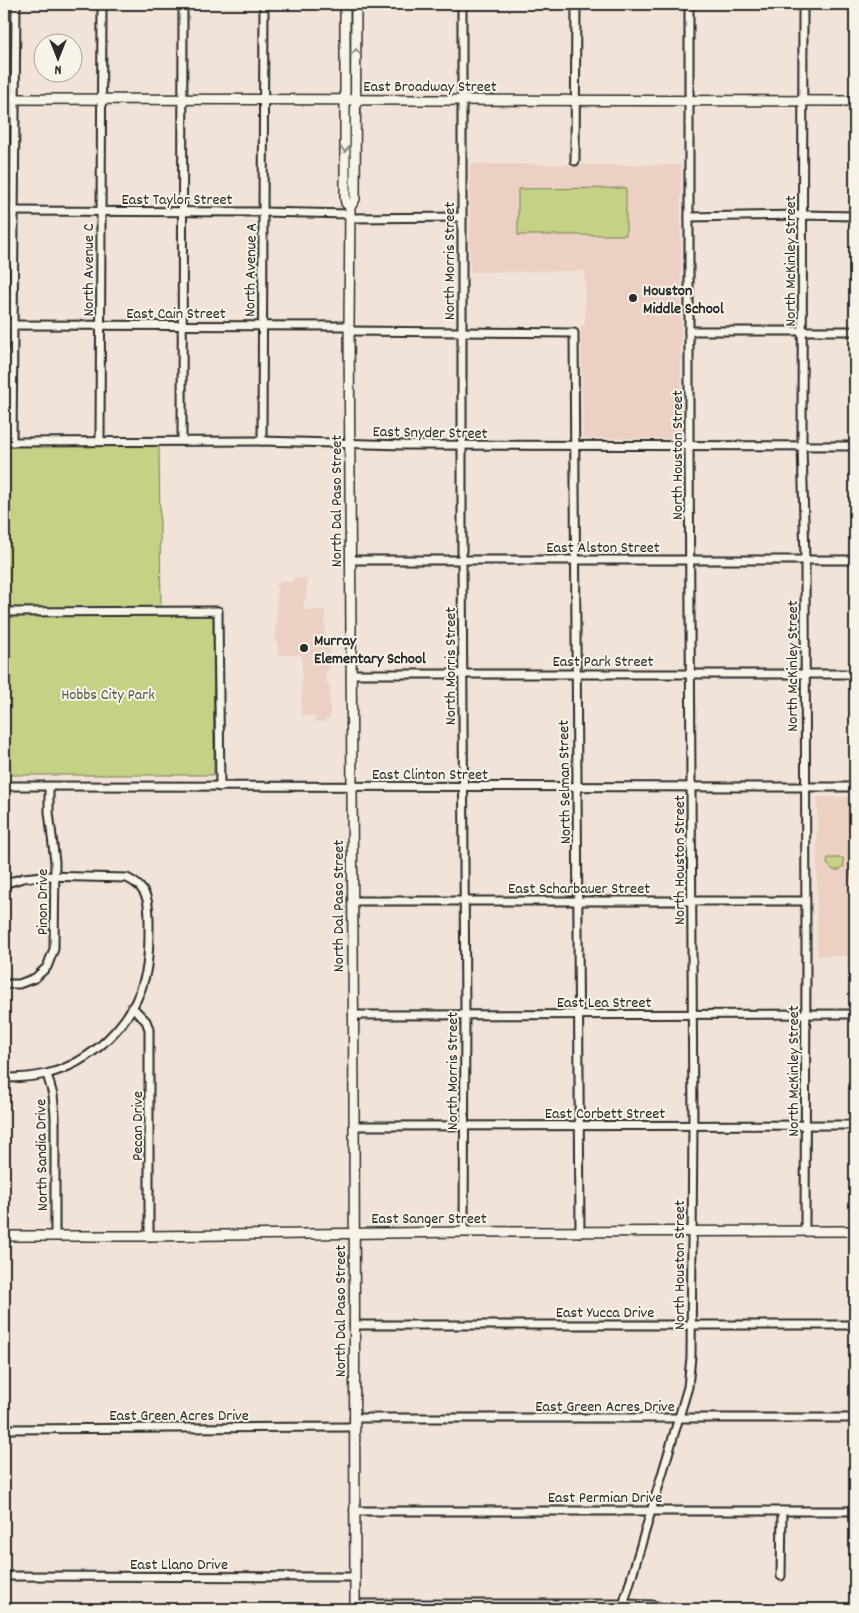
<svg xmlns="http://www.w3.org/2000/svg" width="859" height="1613" font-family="Dekko,sans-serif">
<rect width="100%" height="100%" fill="#f2e3d8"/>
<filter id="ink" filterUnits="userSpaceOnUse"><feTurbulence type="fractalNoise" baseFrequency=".02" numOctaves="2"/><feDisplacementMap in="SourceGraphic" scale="10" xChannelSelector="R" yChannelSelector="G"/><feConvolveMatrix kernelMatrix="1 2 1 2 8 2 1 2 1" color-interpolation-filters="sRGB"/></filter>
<g filter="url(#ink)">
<!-- built -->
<g fill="#ecd0c4">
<path d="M470,164L681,165V439L583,438L581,326L585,323V271L470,272Z"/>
<path d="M293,578H307L306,601L304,600V610H325V641H330V670H326V683L330,684V719H325V722H315V716H301L302,655H278V642H276L277,582H293Z"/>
<rect x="817" y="797" width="38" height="159"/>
</g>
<!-- green -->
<g fill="#c5d185" stroke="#787e58">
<path d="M626,188V235H518V189Z"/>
<path d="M38,444L159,445L161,608L213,613L214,775H4V446Z"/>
<rect x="851" y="853" width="4" height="24"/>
<path d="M828,858H843L844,866L839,870H833L827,864Z"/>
</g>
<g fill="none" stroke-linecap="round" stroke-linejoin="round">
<defs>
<g id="minor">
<path d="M462,4V560L465,1014L464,1232"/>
<path d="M803,4L802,445L805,560L806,956L805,1231"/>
<path d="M575,161L576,4"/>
<path d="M4,211L263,212L350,214"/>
<path d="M689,217L802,215L855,216"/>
<path d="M350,218L462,217"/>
<path d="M4,325L349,326"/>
<path d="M349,331L574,333L580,1232"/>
<path d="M689,331H855"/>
<path d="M100,441L102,4"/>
<path d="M182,441L183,4"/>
<path d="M262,441L264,4"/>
<path d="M4,442L262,441L404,445L855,446"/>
<path d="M12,442L16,4"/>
<path d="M350,560H855"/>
<path d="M4,612L218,611L220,787"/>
<path d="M351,674H855"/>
<path d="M4,786L855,787"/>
<path d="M4,884L23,878L43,876L127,878C151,889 149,907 149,930C149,945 149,961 145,976C134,1022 92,1063 46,1074C33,1077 17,1078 4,1078"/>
<path d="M352,901H805"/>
<path d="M4,984H19L35,978L47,967L54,949L55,862L49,812V787"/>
<path d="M132,1007L146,1021L149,1029V1236"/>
<path d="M353,1015L855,1014"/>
<path d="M47,1074L53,1095L55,1115V1236"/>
<path d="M354,1126L855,1125"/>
<path d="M354,1325H855"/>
<path d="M354,1418H855"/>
<path d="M4,1429L354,1427"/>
<path d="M354,1511H855"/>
<path d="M4,1576L354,1577"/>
<path d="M781,1576L782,1511"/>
<path d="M355,1604H624L653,1605L667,1609"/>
<path d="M622,1609L688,1387L691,1357L693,1125L689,446V4"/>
</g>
<g id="major">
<path d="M345,4V198L346,203L350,207"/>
<path d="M4,99L855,101"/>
<path d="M4,1236H149L464,1232L855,1231"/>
<path d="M352,1609L355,1604L354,1101L349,326L350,207L355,199L356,4"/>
</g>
</defs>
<!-- minor casing -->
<use href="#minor" stroke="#2b2b2b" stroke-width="11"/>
<!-- major casing -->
<use href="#major" stroke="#2b2b2b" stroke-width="12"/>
<!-- minor -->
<use href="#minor" stroke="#f7f3e8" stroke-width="7"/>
<!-- major -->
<use href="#major" stroke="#f7f3e8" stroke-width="9"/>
</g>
<!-- one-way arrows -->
<defs><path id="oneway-chevron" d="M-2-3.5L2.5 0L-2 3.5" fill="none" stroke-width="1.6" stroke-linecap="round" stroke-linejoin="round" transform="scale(1.25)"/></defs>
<g stroke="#918f8a">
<use href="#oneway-chevron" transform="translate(356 52) rotate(-90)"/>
<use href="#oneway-chevron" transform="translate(345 149) rotate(90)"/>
</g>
</g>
<!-- markers -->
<g fill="#2b2b2b" stroke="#f7f3e8" stroke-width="2">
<circle cx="633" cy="298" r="5"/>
<circle cx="304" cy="648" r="5"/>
</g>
<g text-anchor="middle" stroke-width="4" stroke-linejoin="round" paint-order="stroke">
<!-- street labels -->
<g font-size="16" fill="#2b2b2b" stroke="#f7f3e8">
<text x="430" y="91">East Broadway Street</text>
<text x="177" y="204">East Taylor Street</text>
<text transform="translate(448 261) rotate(-90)" y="6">North Morris Street</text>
<text transform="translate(789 261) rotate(-90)" y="6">North McKinley Street</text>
<text transform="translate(87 270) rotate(-90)" y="6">North Avenue C</text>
<text transform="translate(249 270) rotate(-89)" y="6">North Avenue A</text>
<text x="176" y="318">East Cain Street</text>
<text transform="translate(430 431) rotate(1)" y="6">East Snyder Street</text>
<text transform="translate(676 455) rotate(-90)" y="6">North Houston Street</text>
<text transform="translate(335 501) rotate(-90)" y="6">North Dal Paso Street</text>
<text x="603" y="552">East Alston Street</text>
<text x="603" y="666">East Park Street</text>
<text transform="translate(449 666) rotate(-90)" y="6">North Morris Street</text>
<text transform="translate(791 666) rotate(-90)" y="6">North McKinley Street</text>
<text x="430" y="779">East Clinton Street</text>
<text transform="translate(563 782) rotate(-91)" y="6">North Selman Street</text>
<text transform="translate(678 860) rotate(-90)" y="6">North Houston Street</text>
<text x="579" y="893">East Scharbauer Street</text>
<text transform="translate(41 902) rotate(-90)" y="6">Pinon Drive</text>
<text transform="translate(337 906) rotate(-90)" y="6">North Dal Paso Street</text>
<text x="604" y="1007">East Lea Street</text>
<text transform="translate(451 1071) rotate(-90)" y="6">North Morris Street</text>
<text transform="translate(792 1071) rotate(-90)" y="6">North McKinley Street</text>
<text x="605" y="1118">East Corbett Street</text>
<text transform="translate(136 1126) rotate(-90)" y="6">Pecan Drive</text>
<text transform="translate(40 1155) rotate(-91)" y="6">North Sandia Drive</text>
<text x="429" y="1223">East Sanger Street</text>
<text transform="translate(678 1265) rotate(-90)" y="6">North Houston Street</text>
<text transform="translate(339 1311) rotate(-90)" y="6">North Dal Paso Street</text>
<text x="605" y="1317">East Yucca Drive</text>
<text x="605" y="1411">East Green Acres Drive</text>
<text x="179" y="1420">East Green Acres Drive</text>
<text x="605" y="1502">East Permian Drive</text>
<text x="179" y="1569">East Llano Drive</text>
</g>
<!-- poi labels -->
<g font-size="16" font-weight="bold" fill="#2b2b2b" stroke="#f7f3e8" text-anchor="start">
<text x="643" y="295">Houston<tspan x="643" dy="18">Middle School</tspan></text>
<text x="314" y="645">Murray<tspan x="314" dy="18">Elementary School</tspan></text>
</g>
<!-- park labels -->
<g font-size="16" fill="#525442" stroke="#f7f3e8">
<text x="108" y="699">Hobbs City Park</text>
</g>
</g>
<!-- margin -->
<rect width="859" height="1613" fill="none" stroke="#f7f3e8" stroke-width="20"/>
<rect x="10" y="10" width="839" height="1593" fill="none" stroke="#2b2b2b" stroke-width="2" filter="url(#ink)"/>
<!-- north arrow -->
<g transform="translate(58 58) rotate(180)"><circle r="24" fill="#f7f3e8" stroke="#a5a39c"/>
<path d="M0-4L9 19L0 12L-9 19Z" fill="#2b2b2b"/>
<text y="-8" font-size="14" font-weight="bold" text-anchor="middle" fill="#2b2b2b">N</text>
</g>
</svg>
